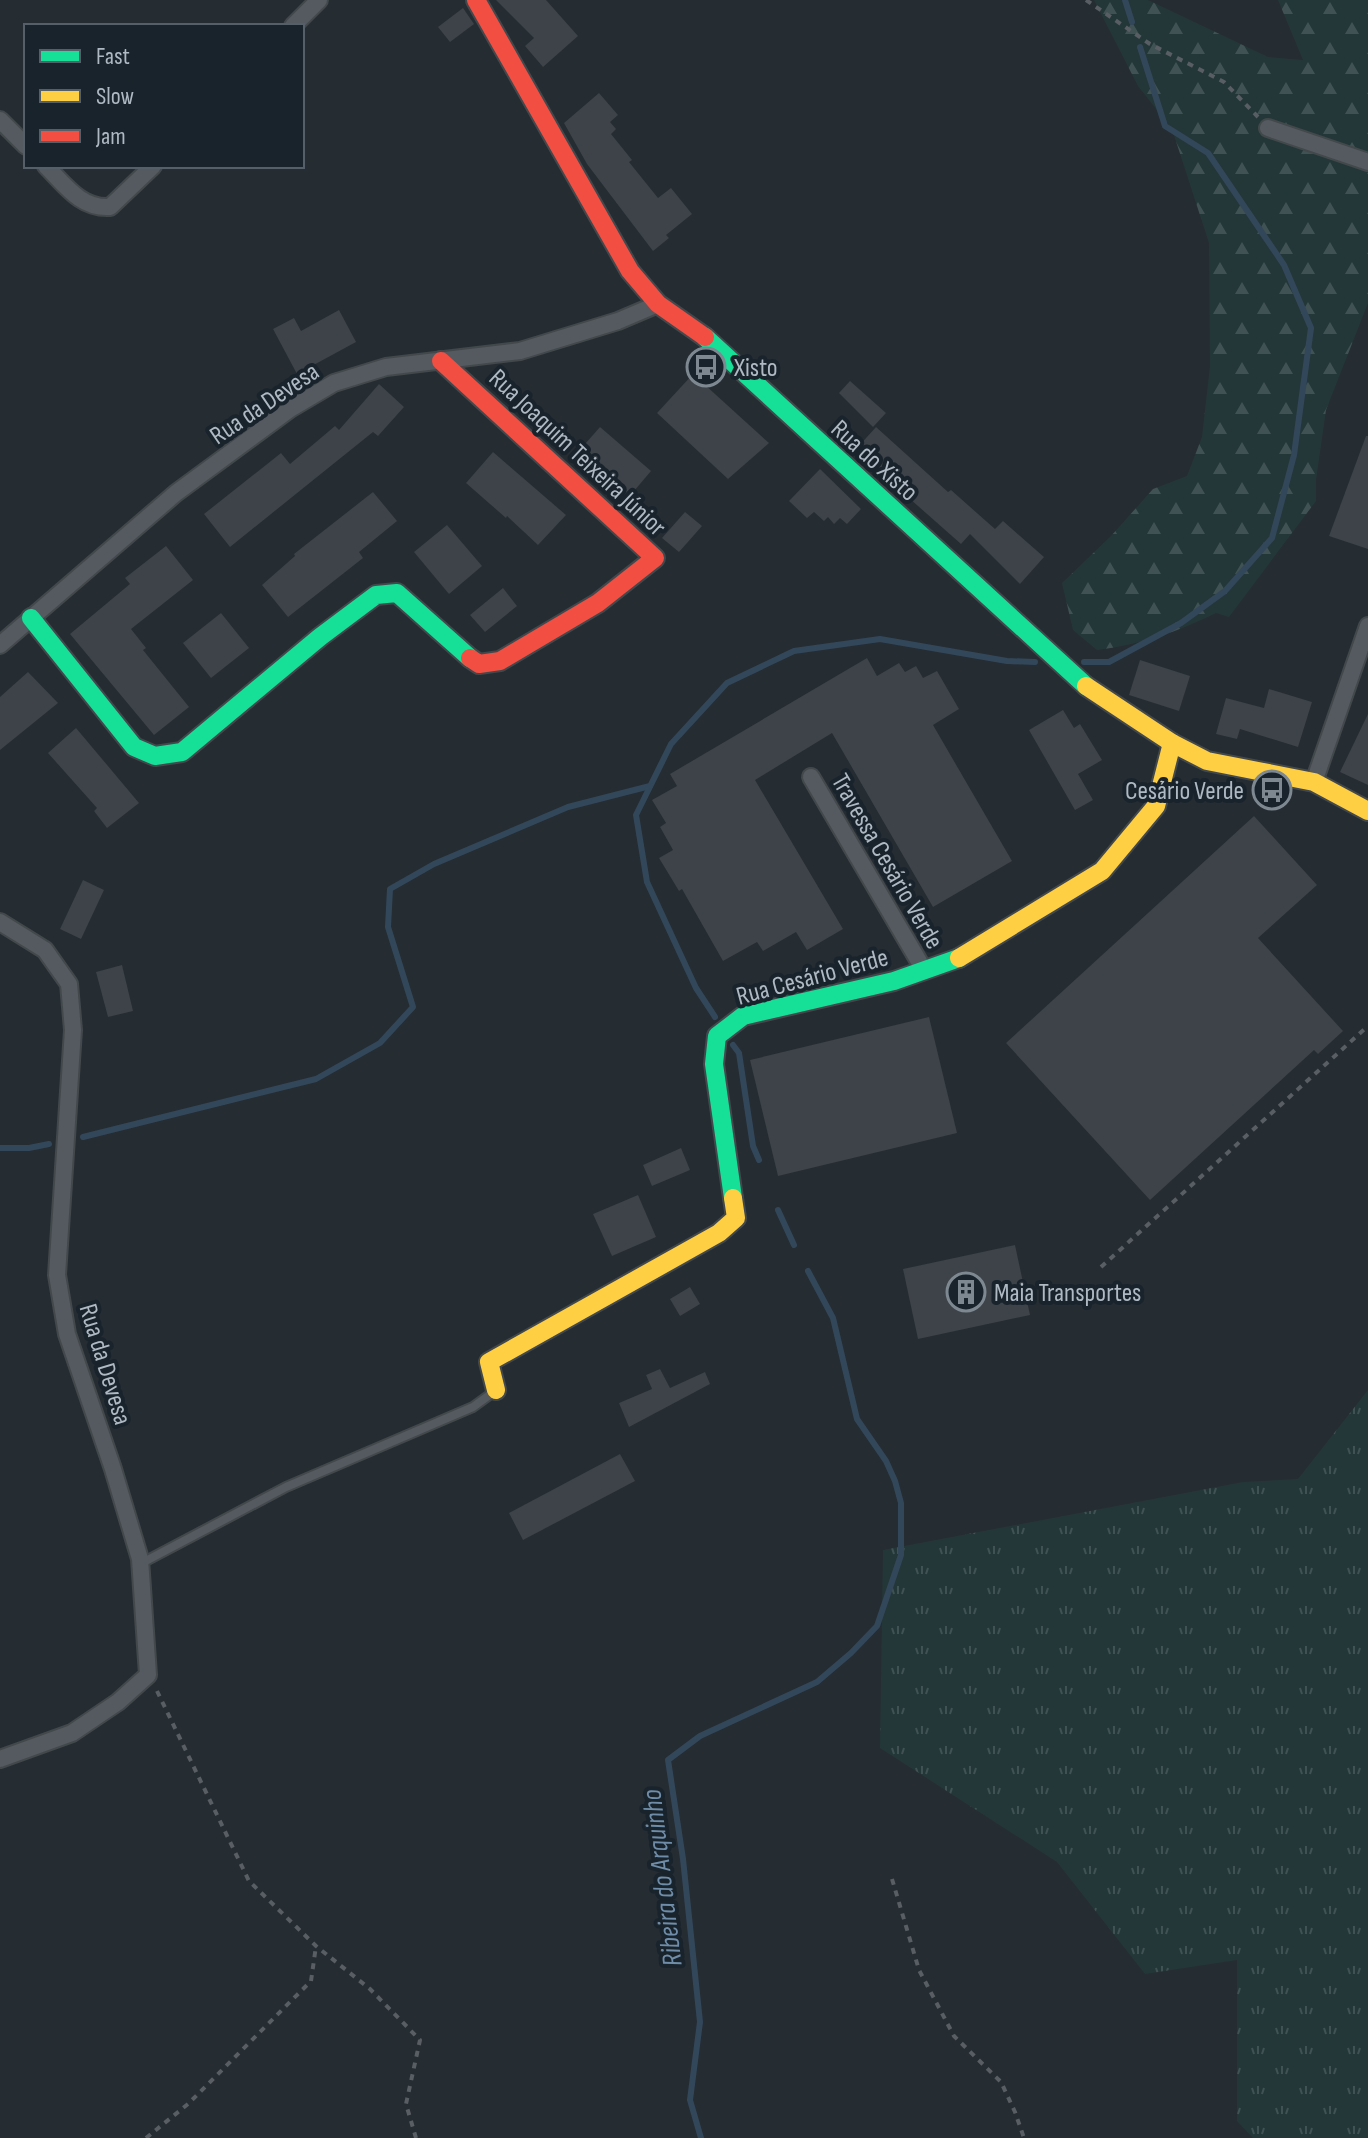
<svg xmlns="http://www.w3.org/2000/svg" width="1368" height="2138" font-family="'Sofia Sans Condensed',sans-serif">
<defs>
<pattern id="grass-tufts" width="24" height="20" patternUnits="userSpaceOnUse" patternTransform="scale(2)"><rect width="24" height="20" fill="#233738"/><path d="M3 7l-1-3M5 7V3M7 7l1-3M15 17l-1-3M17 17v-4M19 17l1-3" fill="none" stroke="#405253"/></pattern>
<pattern id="forest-firs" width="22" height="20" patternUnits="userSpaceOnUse" patternTransform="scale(2)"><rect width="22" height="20" fill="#233738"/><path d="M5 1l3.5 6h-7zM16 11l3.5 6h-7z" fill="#405253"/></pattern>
</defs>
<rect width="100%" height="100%" fill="#252c32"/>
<!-- grass -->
<path fill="url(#grass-tufts)" d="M1368,1390V2138H1253L1237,2121V1960L1145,1974L1057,1862L880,1748L883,1550L1243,1482L1298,1479Z"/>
<!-- forest -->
<path fill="url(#forest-firs)" d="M1094,0H1148L1268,57L1303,60L1278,0H1368V303L1326,410L1316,480V501L1229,617L1216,613C1178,632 1139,645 1097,650L1073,630L1062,583L1111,536L1153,489L1187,476L1202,437L1210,366L1209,243L1172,129L1138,86Z"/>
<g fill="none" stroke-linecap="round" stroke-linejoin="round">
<!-- stream -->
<g stroke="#33475a" stroke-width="6">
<path d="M1125,0L1132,22"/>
<path d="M1084,662H1109L1181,623L1225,591L1272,538L1294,455L1311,328L1284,265L1208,153L1165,126L1140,47"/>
<path d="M715,1017L696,988L647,882L636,815L671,744L727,683L794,651L880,639L1007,661L1035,662"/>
<path d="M733,1045L739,1053L753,1146L759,1160"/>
<path d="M83,1137L316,1079L380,1043L413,1007L388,927L390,889L434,864L568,807L650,786"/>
<path d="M0,1148H29L49,1144"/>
<path d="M778,1210L794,1245"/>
<path d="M701,2138L690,2100L700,2022L683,1859L668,1760L700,1736L817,1682L851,1653L877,1626L901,1555V1503L895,1481L886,1461L857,1419L833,1318L808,1271"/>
</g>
</g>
<!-- building -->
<g fill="#3d4348">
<path d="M496,0H546L578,36L543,67L525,46L534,38Z"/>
<path d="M463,8L474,24L450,42L438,27Z"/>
<path d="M599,93L618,115L610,122L616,129L611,134L632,160L629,162L658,198L671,188L692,214L666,235L669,238L653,251L587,164L564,123Z"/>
<path d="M339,310L356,342L297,374L273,329L294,318L301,331Z"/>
<path d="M693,374L769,443L728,479L657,413Z"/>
<path d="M850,381L886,413L873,427L839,393Z"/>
<path d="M379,384L404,407L378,436L373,432L230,547L204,514L281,453L290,464L335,426L339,430Z"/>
<path d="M600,427L651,471L623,504L571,460Z"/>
<path d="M876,427L948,492L951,490L995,529L1003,521L1044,557L1020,584L970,534L961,544L884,476L885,474L857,448Z"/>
<path d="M1366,436H1368V549L1329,536Z"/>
<path d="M493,452L566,515L538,545L507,516L506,518L466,483Z"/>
<path d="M820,469L861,509L847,524L840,518L834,524L828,517L824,521L814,512L807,518L789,501Z"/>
<path d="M373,492L397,521L359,552L363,558L288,617L262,585L295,556L294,554Z"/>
<path d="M685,512L702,526L679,552L662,538Z"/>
<path d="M447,525L482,566L449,594L414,552Z"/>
<path d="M166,546L193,580L131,629L146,648L143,650L189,707L154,735L70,634L130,584L125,578Z"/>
<path d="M503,588L517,606L485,632L470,615Z"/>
<path d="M221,613L249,648L211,678L183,643Z"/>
<path d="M867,658L877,676L899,663L905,672L916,666L923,678L937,671L959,709L933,725L1012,861L933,907L832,733L755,780L843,929L807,950L796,932L763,951L757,942L723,961L682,889L679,891L659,858L673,850L660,827L666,823L652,800L677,786L670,774Z"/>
<path d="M1140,660L1190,676L1179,711L1129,695Z"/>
<path d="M28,672L58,703L0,750V697Z"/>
<path d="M1269,689L1312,702L1298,747L1240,729L1237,739L1216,734L1226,698L1264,708Z"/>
<path d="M1063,710L1074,728L1080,724L1102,760L1078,774L1093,800L1075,810L1029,730Z"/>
<path d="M1368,714V785L1340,772Z"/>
<path d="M76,728L139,803L107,828L94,811L97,808L48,753Z"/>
<path d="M1254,816L1317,885L1258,938L1343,1031L1318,1054L1314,1050L1150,1200L1006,1043Z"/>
<path d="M83,880L104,890L81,939L60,929Z"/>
<path d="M122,965L133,1011L108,1017L96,972Z"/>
<path d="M929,1017L957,1133L778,1176L750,1060Z"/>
<path d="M681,1148L690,1170L652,1186L643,1165Z"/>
<path d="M638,1195L656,1237L612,1256L593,1214Z"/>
<path d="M1015,1245L1030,1315L918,1339L903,1269Z"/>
<path d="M690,1287L700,1304L680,1316L670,1299Z"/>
<path d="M660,1369L670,1388L705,1372L710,1384L629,1427L619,1403L652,1389L646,1375Z"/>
<path d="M620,1454L635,1481L523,1540L509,1513Z"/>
</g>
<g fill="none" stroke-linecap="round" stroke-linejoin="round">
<defs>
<path id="lane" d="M140,1564L286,1487L473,1407L495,1391"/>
<g id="street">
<path d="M293,26L319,0"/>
<path d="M0,120L26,146"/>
<path d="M1268,128L1368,162"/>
<path d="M46,166C65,185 81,209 110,207L153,166"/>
<path d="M0,645L176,493L290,409L334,383L386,367L520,351L618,321L658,304"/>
<path d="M811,777L924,970"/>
<path d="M1314,782L1368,626"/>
<path d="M0,922L45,950L69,984L73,1030L57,1275L67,1334L113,1469L140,1559L148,1675L118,1702L72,1733L0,1759"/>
</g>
<g id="fast">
<path d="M705,337L1086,686"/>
<path d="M31,618L134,747L155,756L182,752L320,637L376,595L397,593L470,658"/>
<path d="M733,1198L714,1064L717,1036L743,1016L894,981L959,958"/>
</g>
<g id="slow">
<path d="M1086,686L1172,743L1207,761L1314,782L1368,811"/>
<path d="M959,958L1102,871L1156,806L1172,743"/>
<path d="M496,1390L489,1362L719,1233L736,1218L733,1198"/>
</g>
<g id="jam">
<path d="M476,0L630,271L658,304L705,337"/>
<path d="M441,361L655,558L598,603L500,661L479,664L470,658"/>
</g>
</defs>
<!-- lane casing -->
<use href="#lane" stroke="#42484c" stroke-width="12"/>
<!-- street casing -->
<use href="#street" stroke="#42484c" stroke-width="20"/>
<!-- fast casing -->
<use href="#fast" stroke="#42484c" stroke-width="22"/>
<!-- slow casing -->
<use href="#slow" stroke="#42484c" stroke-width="22"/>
<!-- jam casing -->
<use href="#jam" stroke="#42484c" stroke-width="22"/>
<!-- path -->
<g stroke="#585e63" stroke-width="4" stroke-dasharray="6 6" stroke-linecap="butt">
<path d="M1086,0L1150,44L1224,82L1258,117"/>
<path d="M1101,1267L1368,1026"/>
<path d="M157,1691L249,1881L316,1946L370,1989L420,2040L406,2104L416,2138"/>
<path d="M892,1879L919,1970L954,2036L1001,2082L1015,2112L1024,2138"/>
<path d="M146,2138L188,2104L311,1981L316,1946"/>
</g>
<!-- lane -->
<use href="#lane" stroke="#555a60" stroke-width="8"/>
<!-- street -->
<use href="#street" stroke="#555a60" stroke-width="16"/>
<!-- fast -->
<use href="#fast" stroke="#16e098" stroke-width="18"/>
<!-- slow -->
<use href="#slow" stroke="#ffcf43" stroke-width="18"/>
<!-- jam -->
<use href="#jam" stroke="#f24e42" stroke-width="18"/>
</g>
<!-- icons -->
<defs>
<symbol id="bus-ring" viewBox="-11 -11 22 22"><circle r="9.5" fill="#19232c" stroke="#7e8891" stroke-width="1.5"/><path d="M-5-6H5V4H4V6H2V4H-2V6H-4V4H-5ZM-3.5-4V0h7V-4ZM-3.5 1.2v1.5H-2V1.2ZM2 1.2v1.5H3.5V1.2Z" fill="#7e8891"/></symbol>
<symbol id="building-ring" viewBox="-11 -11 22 22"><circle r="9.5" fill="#19232c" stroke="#7e8891" stroke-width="1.5"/><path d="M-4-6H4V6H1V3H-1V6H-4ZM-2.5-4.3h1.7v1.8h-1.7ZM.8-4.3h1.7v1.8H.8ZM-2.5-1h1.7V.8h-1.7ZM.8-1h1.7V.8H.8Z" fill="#7e8891"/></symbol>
</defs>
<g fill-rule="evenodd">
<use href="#bus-ring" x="684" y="345" width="44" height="44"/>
<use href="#bus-ring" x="1250" y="768" width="44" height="44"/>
<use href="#building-ring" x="944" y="1270" width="44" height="44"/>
</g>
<g text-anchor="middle" stroke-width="8" stroke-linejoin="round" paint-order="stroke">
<!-- poi labels -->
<g font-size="26" fill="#aeb9c4" stroke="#19232c" text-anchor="start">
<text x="734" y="376">Xisto</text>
<text x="1244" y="799" text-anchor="end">Cesário Verde</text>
<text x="994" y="1301">Maia Transportes</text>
</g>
<!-- street labels -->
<g font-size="26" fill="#aeb9c4" stroke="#19232c">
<text transform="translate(264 403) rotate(-34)" y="9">Rua da Devesa</text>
<text transform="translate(578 452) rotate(43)" y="9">Rua Joaquim Teixeira Júnior</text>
<text transform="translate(875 460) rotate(42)" y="9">Rua do Xisto</text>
<text transform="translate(888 861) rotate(60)" y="9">Travessa Cesário Verde</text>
<text transform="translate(812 976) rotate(-15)" y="9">Rua Cesário Verde</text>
<text transform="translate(106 1364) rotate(73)" y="9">Rua da Devesa</text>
</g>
<!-- water labels -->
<g font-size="28" font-style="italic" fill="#6f8da8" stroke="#19232c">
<text transform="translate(661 1878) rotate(-97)" y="10">Ribeira do Arquinho</text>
</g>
</g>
<!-- legend -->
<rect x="24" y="24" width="280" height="144" fill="#19232c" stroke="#555f69" stroke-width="2"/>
<rect x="40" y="50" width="40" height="12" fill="#16e098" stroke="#555f69" stroke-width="2"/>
<text x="96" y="64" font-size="24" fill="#aeb9c4">Fast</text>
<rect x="40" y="90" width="40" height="12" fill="#ffcf43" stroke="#555f69" stroke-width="2"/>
<text x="96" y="104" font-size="24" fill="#aeb9c4">Slow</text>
<rect x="40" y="130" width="40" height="12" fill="#f24e42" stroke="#555f69" stroke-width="2"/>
<text x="96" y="144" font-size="24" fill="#aeb9c4">Jam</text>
</svg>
